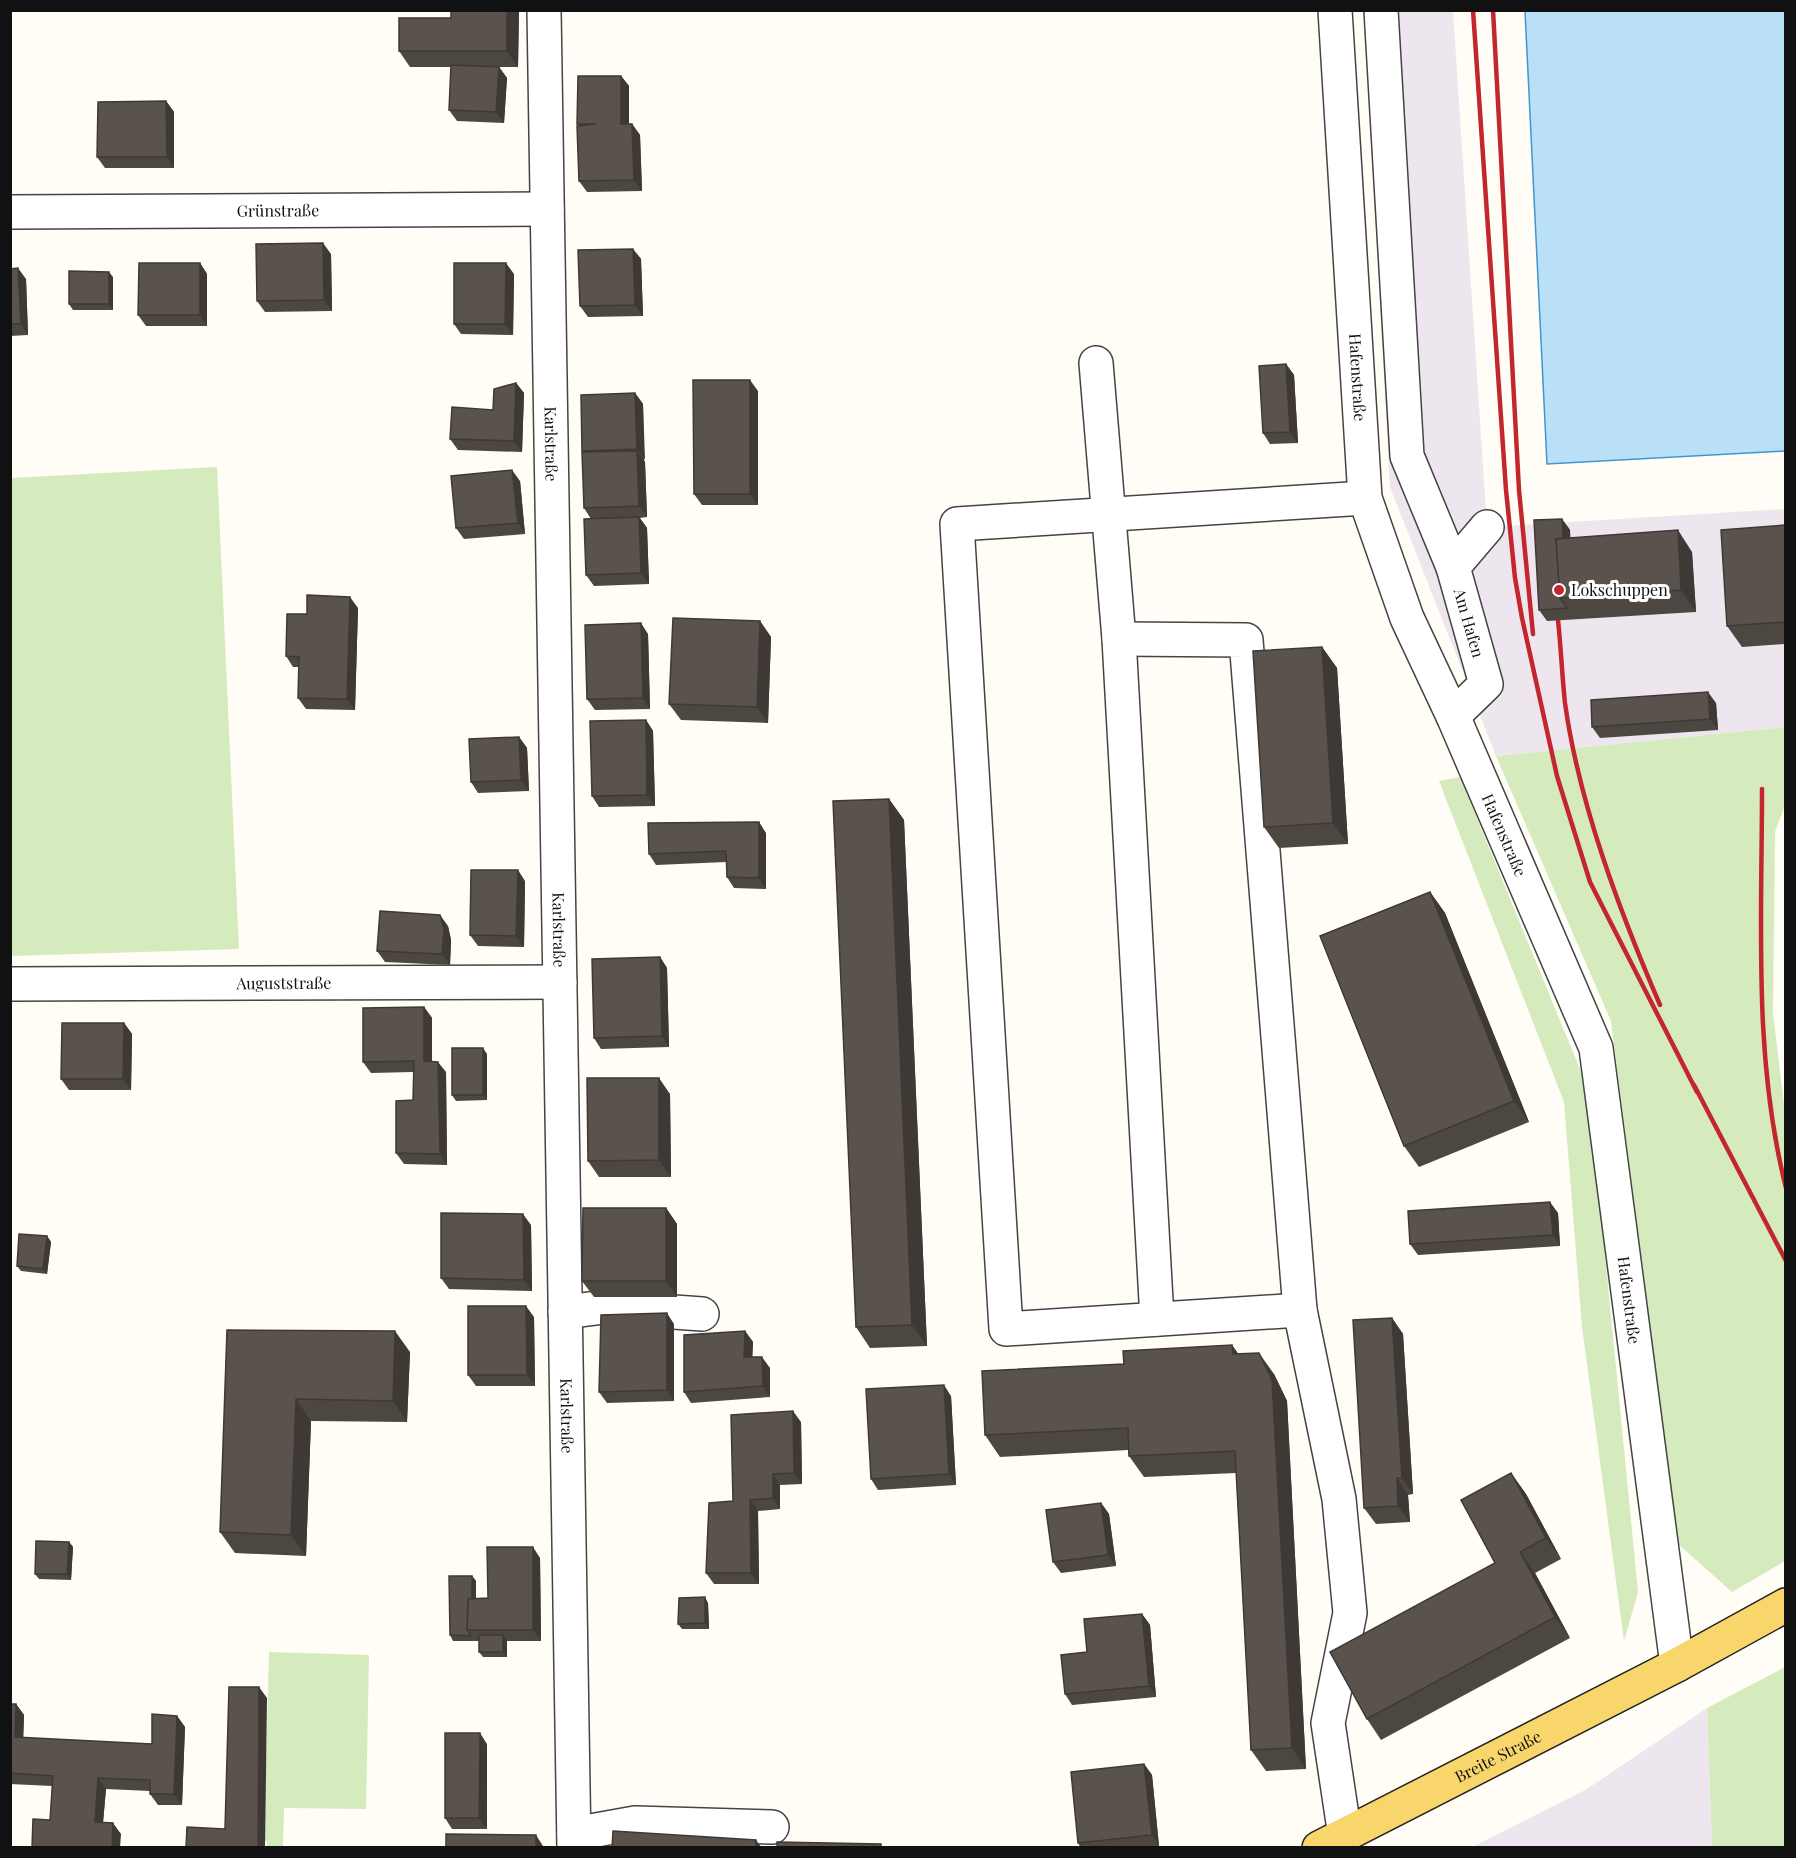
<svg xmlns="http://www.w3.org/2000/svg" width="1796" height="1858" font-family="'Playfair Display',serif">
<rect width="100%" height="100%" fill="#fffdf5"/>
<!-- industrial -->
<g fill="#eee6ef">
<path d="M1364,11H1453L1487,527L1785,509V727L1496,756L1390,487Z"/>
<path d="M1707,1708L1712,1847L1470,1848L1587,1789Z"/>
</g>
<!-- green -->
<g fill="#d5ebbd">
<path d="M217,467L239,949L11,956V478Z"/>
<path d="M1785,727V805L1775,832L1773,1013L1786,1122L1785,1561L1732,1592L1678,1544L1611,1021L1496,756Z"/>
<path d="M1460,777L1589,1091L1638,1592L1624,1641L1582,1327L1564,1102L1439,781Z"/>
<path d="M269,1652L369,1655L366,1809L284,1808L283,1847H267V1841H264Z"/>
<path d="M1785,1667V1847H1712L1707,1708Z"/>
</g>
<!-- water -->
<path fill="#b9e0f7" stroke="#3f96cf" stroke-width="1.5" d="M1525,11H1785V451L1547,464Z"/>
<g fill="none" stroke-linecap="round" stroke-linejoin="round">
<defs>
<g id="minor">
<path id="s1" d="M544,10L574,1848"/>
<path id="s2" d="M1335,10L1365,498L1407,618L1453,716L1596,1048L1677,1665"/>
<path d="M1381,10L1407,456L1453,567"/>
<path id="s3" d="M10,212L547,209"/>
<path d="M1096,363L1119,639L1157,1319"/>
<path d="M1119,639L1246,640L1300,1310L1339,1499L1350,1613L1328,1723L1345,1836"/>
<path d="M1453,716L1486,684L1453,567L1487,527"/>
<path id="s4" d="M10,984L560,982"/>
<path d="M1300,1310L1006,1329L957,524L1365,498"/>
<path d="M565,1312L604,1307L702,1314"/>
<path d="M574,1834L635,1823L772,1827"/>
</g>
<g id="major">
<path id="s5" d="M1319,1848L1677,1665L1786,1605"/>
</g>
</defs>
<!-- minor casing -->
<use href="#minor" stroke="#444" stroke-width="36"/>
<!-- major casing -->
<use href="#major" stroke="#222" stroke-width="36"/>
<!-- minor -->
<use href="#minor" stroke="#fff" stroke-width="33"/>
<!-- major -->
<use href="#major" stroke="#f9d66b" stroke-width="33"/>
<!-- rail -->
<g stroke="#c4262e" stroke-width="4.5">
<path d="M1473,10L1506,490L1515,578L1522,618L1557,776L1590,882L1697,1092"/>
<path d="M1493,10L1519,490L1533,634"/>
<path d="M1558,620C1561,648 1562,675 1565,703C1579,804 1620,912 1660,1005"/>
<path d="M1762,789C1762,922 1753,1058 1786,1188"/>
<path d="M1694,1085L1786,1261"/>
</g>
</g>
<!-- wall -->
<g fill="#4d4742">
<path d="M451,10H519L518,67H499L507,78L504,123L457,121L449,110L451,67H410L399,51L451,18Z"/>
<path d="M621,76L629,86V124H632L640,135L642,191L587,192L579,181L578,126L577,124Z"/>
<path d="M166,101L174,112V168H105L97,157Z"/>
<path d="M633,249L641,259L643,316L588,317L580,306Z"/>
<path d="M331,254L332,311L265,312L257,301Z"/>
<path d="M200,263L207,274V326H146L138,315Z"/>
<path d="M10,269L26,279L28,335L10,336Z"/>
<path d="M514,274L513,335L461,334L454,324Z"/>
<path d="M113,277V310H73L69,304Z"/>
<path d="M1286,364L1294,375L1298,443L1270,444L1263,433Z"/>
<path d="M516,383L524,393L522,452L458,450L450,439L493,410Z"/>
<path d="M758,391V505H702L694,494Z"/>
<path d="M635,393L643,404L644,460L645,462L647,517L640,518L647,528L649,584L594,586L586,575L591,519L584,508L583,452L582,451Z"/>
<path d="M520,481L525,534L464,539L456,528Z"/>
<path d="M1562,519L1570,530V538L1692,552L1696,612L1547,621L1539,610Z"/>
<path d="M1785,525V644L1742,647L1727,626Z"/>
<path d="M358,608L355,710L306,709L298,698L299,667H293L286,656L307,614Z"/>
<path d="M760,621L771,637L768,723L681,720L669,704Z"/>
<path d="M648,634L650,709L595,710L587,699Z"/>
<path d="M1322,647L1337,668L1348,844L1279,848L1264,827Z"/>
<path d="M1716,703L1718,730L1600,738L1592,727Z"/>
<path d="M646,720L653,731L655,806L599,807L592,796Z"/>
<path d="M519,737L527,748L529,791L478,793L471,782Z"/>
<path d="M889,799L904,820L927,1346L870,1348L856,1327Z"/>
<path d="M766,833V889L734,888L727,877L726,862L656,865L649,854Z"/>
<path d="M525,881L524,947L478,946L470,935Z"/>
<path d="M1430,892L1445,913L1529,1122L1419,1167L1404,1146Z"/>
<path d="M448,926L451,940L450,965L385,962L377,951Z"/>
<path d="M660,957L667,968L669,1047L601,1049L594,1038Z"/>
<path d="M424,1007L432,1018V1061L446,1072L447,1165L404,1164L396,1153L413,1100V1072L371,1073L363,1062Z"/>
<path d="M124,1023L132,1034L131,1090H69L61,1079Z"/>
<path d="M487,1054V1100L456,1101L452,1095Z"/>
<path d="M670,1094L671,1177H599L588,1161Z"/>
<path d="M666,1208L677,1224V1297H594L582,1281Z"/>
<path d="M1558,1213L1560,1246L1418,1255L1410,1244Z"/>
<path d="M531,1225L532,1291L449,1289L441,1278Z"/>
<path d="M47,1236L51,1242L47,1274L21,1271L17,1266Z"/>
<path d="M534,1317L535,1386H476L468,1375Z"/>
<path d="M1392,1318L1403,1334L1413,1494L1408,1495L1410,1522L1376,1524L1364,1508Z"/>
<path d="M674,1324V1401L607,1403L599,1392Z"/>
<path d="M227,1330L410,1352L407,1422L311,1421L306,1556L235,1553L220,1532Z"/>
<path d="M745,1331L753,1342L752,1357L770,1368V1397L691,1403L684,1392Z"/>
<path d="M1232,1345L1238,1354L1274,1374L1287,1401L1306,1769L1266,1771L1251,1750L1236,1473L1144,1477L1129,1456L1128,1450L1000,1457L985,1435L1124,1364Z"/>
<path d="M951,1396L956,1485L878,1490L871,1479Z"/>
<path d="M801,1422L802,1484L780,1485V1509L758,1511L759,1584H714L706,1573L733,1501Z"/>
<path d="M1511,1473L1526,1494L1561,1559L1535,1573L1570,1638L1381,1740L1367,1719L1495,1563Z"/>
<path d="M1101,1503L1109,1514L1116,1566L1061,1573L1053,1562Z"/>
<path d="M69,1542L73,1547L71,1580L39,1579L35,1574Z"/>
<path d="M540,1558L541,1641H507V1657H483L479,1652V1641H453L450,1635L472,1576L476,1581V1598H488Z"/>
<path d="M708,1603L709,1629H682L678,1624Z"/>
<path d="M1142,1614L1150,1625L1156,1697L1072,1705L1065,1694L1087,1652Z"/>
<path d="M10,1704H16L24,1715L23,1738L152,1744L177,1716L185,1727L182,1805H158L150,1794V1791L106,1789L103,1823L121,1834L50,1820L52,1786L10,1784Z"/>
<path d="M487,1744V1829H452L445,1818Z"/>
<path d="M1144,1764L1152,1775L1159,1846L1148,1848H1081L1078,1843Z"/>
</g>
<!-- shaded-wall -->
<g fill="#3f3936">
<path d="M507,10H519L518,67L507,51Z"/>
<path d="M499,67L507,78L504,123L496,112Z"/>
<path d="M621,76L629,86V135L621,124Z"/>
<path d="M166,101L174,112V168L167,157Z"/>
<path d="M632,124L640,135L642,191L634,180Z"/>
<path d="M323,243L331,254L332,311L324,300Z"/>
<path d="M633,249L641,259L643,316L635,305Z"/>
<path d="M200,263L207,274V326L200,315Z"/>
<path d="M506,263L514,274L513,335L505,324Z"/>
<path d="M18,268L26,279L28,335L21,324Z"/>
<path d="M109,272L113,277V310L109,304Z"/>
<path d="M1286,364L1294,375L1298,443L1290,432Z"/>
<path d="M750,380L758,391V505L750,494Z"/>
<path d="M516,383L524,393L522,452L514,441Z"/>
<path d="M635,393L643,404L645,460L637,449Z"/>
<path d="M637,451L645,462L647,517L639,506Z"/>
<path d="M512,470L520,481L525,534L518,523Z"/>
<path d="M639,517L647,528L649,584L641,573Z"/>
<path d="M1562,519L1570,530L1574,597L1567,598Z"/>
<path d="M1678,530L1692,552L1696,612L1681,590Z"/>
<path d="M350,597L358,608L355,710L347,699Z"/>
<path d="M760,621L771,637L768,723L757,707Z"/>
<path d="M641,623L648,634L650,709L643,698Z"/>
<path d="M1322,647L1337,668L1348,844L1333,823Z"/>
<path d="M1708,692L1716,703L1718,730L1710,719Z"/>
<path d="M646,720L653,731L655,806L647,795Z"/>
<path d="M519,737L527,748L529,791L521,780Z"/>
<path d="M889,799L904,820L927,1346L912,1325Z"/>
<path d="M759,822L766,833V889L759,878Z"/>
<path d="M518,870L525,881L524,947L516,936Z"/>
<path d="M1430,892L1445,913L1529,1122L1514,1101Z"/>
<path d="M440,915L448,926L451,940L450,965L442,954Z"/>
<path d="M660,957L667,968L669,1047L662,1036Z"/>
<path d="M424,1007L432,1018V1072L424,1061Z"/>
<path d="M124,1023L132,1034L131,1090L123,1079Z"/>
<path d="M483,1048L487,1054V1100L483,1095Z"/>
<path d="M438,1062L446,1072L447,1165L440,1154Z"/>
<path d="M659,1078L670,1094L671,1177L659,1160Z"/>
<path d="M1550,1202L1558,1213L1560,1246L1553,1235Z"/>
<path d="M666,1208L677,1224V1297L666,1281Z"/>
<path d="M523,1214L531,1225L532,1291L524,1280Z"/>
<path d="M47,1236L51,1242L47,1274L43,1269Z"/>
<path d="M526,1306L534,1317L535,1386L527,1375Z"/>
<path d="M667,1313L674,1324V1401L667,1390Z"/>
<path d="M1392,1318L1403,1334L1413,1494L1402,1478Z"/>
<path d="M395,1331L410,1352L407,1422L393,1401Z"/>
<path d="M745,1331L753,1342L752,1368L744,1357Z"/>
<path d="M1232,1345L1247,1366L1233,1354Z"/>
<path d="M1259,1353L1274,1374L1287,1401L1306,1769L1292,1748Z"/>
<path d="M762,1357L770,1368V1397L763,1386Z"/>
<path d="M944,1385L951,1396L956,1485L949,1474Z"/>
<path d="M296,1399L311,1421L306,1556L291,1535Z"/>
<path d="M793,1411L801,1422L802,1484L794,1473Z"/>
<path d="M1511,1473L1526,1494L1561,1559L1546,1538Z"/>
<path d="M773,1474L780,1485V1509L773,1498Z"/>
<path d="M1397,1478L1408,1495L1410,1522L1398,1506Z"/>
<path d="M750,1500L758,1511L759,1584L751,1573Z"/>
<path d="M1101,1503L1109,1514L1116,1566L1108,1555Z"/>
<path d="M69,1542L73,1547L71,1580L67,1574Z"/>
<path d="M533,1547L540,1558L541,1641L533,1630Z"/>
<path d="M1520,1552L1535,1573L1570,1638L1555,1617Z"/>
<path d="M472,1576L476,1581L475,1630H471Z"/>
<path d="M705,1597L708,1603L709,1629L705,1623Z"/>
<path d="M1142,1614L1150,1625L1156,1697L1149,1686Z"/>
<path d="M503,1635L507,1640V1657L503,1652Z"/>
<path d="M259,1687L267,1698L265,1848H258Z"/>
<path d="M16,1704L24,1715L23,1748L15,1737Z"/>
<path d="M177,1716L185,1727L182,1805L174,1794Z"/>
<path d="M480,1733L487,1744V1829L479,1818Z"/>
<path d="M1144,1764L1152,1775L1159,1846L1152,1835Z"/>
<path d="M98,1778L106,1789L102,1833L95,1822Z"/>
<path d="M113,1823L121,1834L120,1848H112Z"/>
<path d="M536,1835L543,1846V1848H536Z"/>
<path d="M756,1840L762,1848H756Z"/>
</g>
<!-- building -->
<g fill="#5a524d" stroke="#3f3936" stroke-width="1.5">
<path d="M451,10H507V51H399V18H451Z"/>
<path d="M451,65L499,67L496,112L449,110Z"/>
<path d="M578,76H621V124H632L634,180L579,181L577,126L596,124H577Z"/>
<path d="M166,101L167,157H97L98,102Z"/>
<path d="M323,243L324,300L257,301L256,244Z"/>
<path d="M633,249L635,305L580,306L578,250Z"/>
<path d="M139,263H200V315H138Z"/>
<path d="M454,263H506L505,324H454Z"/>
<path d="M18,268L21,324H10V269Z"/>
<path d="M69,271L109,272V304H69Z"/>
<path d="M1286,364L1290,432L1263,433L1259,366Z"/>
<path d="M693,380H750V494H694Z"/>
<path d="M516,383L514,441L450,439L452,407L493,410L494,389Z"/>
<path d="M635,393L637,449L582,451L581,395Z"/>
<path d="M637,451L639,506L584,508L582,452Z"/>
<path d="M512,470L518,523L456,528L451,476Z"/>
<path d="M639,517L641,573L586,575L584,519Z"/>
<path d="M1562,519L1563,538L1556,539L1560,598L1567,608L1539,610L1534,520Z"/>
<path d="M1785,525V622L1727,626L1721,530Z"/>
<path d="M1678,530L1681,590L1560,598L1556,539Z"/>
<path d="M307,595L350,597L347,699L298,698L299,657L286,656L287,614H307Z"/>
<path d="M673,618L760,621L757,707L669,704Z"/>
<path d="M641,623L643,698L587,699L585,625Z"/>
<path d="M1322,647L1333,823L1264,827L1253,651Z"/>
<path d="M1708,692L1710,719L1592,727L1591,700Z"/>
<path d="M646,720L647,795L592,796L590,721Z"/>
<path d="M519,737L521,780L471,782L469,739Z"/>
<path d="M889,799L912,1325L856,1327L833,801Z"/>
<path d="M759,822V878L727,877L726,851L649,854L648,823Z"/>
<path d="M471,870H518L516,936L470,935Z"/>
<path d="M1430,892L1514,1101L1404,1146L1320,936Z"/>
<path d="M380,911L440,915L444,929L442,954L377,951Z"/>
<path d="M660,957L662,1036L594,1038L592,959Z"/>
<path d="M424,1007V1061L438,1062L440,1154L396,1153V1101L413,1100L414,1061L363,1062V1008Z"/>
<path d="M62,1023H124L123,1079H61Z"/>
<rect x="452" y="1048" width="31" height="47"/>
<path d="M587,1078H659V1160L588,1161Z"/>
<path d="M1550,1202L1553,1235L1410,1244L1408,1211Z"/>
<path d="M583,1208H666V1281H582Z"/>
<path d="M441,1213L523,1214L524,1280L441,1278Z"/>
<path d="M19,1234L47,1236L43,1269L17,1266Z"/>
<path d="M468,1306H526L527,1375H468Z"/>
<path d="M667,1313V1390L599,1392L601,1315Z"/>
<path d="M1392,1318L1402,1478H1397L1398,1506L1364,1508L1353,1320Z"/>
<path d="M227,1330L395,1331L393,1401L296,1399L291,1535L220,1532Z"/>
<path d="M745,1331L744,1357H762L763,1386L684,1392V1335Z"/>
<path d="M1232,1345L1233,1354L1259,1353L1272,1380L1292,1748L1251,1750L1235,1451L1129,1456L1128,1428L985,1435L982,1371L1124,1364L1123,1351Z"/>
<path d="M944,1385L949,1474L871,1479L866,1389Z"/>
<path d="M793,1411L794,1473L773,1474V1498L750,1500L751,1573H706L709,1503L733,1501L731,1415Z"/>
<path d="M1511,1473L1546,1538L1520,1552L1555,1617L1367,1719L1330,1652L1495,1563L1461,1500Z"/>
<path d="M1101,1503L1108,1555L1053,1562L1046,1510Z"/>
<path d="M36,1541L69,1542L67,1574H35Z"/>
<path d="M487,1547H533V1630H467L468,1599L488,1598Z"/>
<path d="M449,1576H472V1598L468,1599L467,1630L471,1636L450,1635Z"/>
<path d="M705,1597V1623L678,1624L679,1598Z"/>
<path d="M1142,1614L1149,1686L1065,1694L1061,1655L1087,1652L1084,1619Z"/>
<rect x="479" y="1635" width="24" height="17"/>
<path d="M229,1687H259L258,1848H186L187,1827L225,1829Z"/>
<path d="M10,1704H16L15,1737L152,1744V1714L177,1716L174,1794H150V1780L98,1778L95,1822L113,1823L112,1848H32L33,1819L50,1820L53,1776L10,1773Z"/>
<path d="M445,1733H480L479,1818H445Z"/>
<path d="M1144,1764L1152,1835L1078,1843L1071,1772Z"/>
<path d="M613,1831L756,1840V1848H612Z"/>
<path d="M446,1834L536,1835V1848H446Z"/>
<path d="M777,1842L881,1844V1848H777Z"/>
</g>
<!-- markers -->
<circle fill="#c4262e" stroke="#fff" stroke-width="2" cx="1559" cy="590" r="6"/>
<g text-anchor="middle" stroke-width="6" stroke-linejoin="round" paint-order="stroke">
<!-- street labels -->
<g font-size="16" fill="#111" stroke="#fff">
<text dy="6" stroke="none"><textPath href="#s3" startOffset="268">Grünstraße</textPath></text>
<text dy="6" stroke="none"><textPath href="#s2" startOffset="368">Hafenstraße</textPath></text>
<text dy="6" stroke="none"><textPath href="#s1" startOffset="434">Karlstraße</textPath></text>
<text transform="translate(1469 623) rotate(74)" y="6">Am Hafen</text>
<text dy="6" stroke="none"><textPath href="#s2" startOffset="854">Hafenstraße</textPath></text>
<text dy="6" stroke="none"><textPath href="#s1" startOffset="920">Karlstraße</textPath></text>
<text dy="6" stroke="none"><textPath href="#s4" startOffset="274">Auguststraße</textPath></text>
<text dy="6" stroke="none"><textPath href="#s2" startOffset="1340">Hafenstraße</textPath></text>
<text dy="6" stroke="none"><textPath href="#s1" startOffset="1406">Karlstraße</textPath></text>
<text dy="6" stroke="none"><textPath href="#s5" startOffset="201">Breite Straße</textPath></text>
</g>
<!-- poi labels -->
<g font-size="16" fill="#111" stroke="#fff" text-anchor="start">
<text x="1571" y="596">Lokschuppen</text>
</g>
</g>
<!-- border -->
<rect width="1796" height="1858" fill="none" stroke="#111111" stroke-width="24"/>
</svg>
